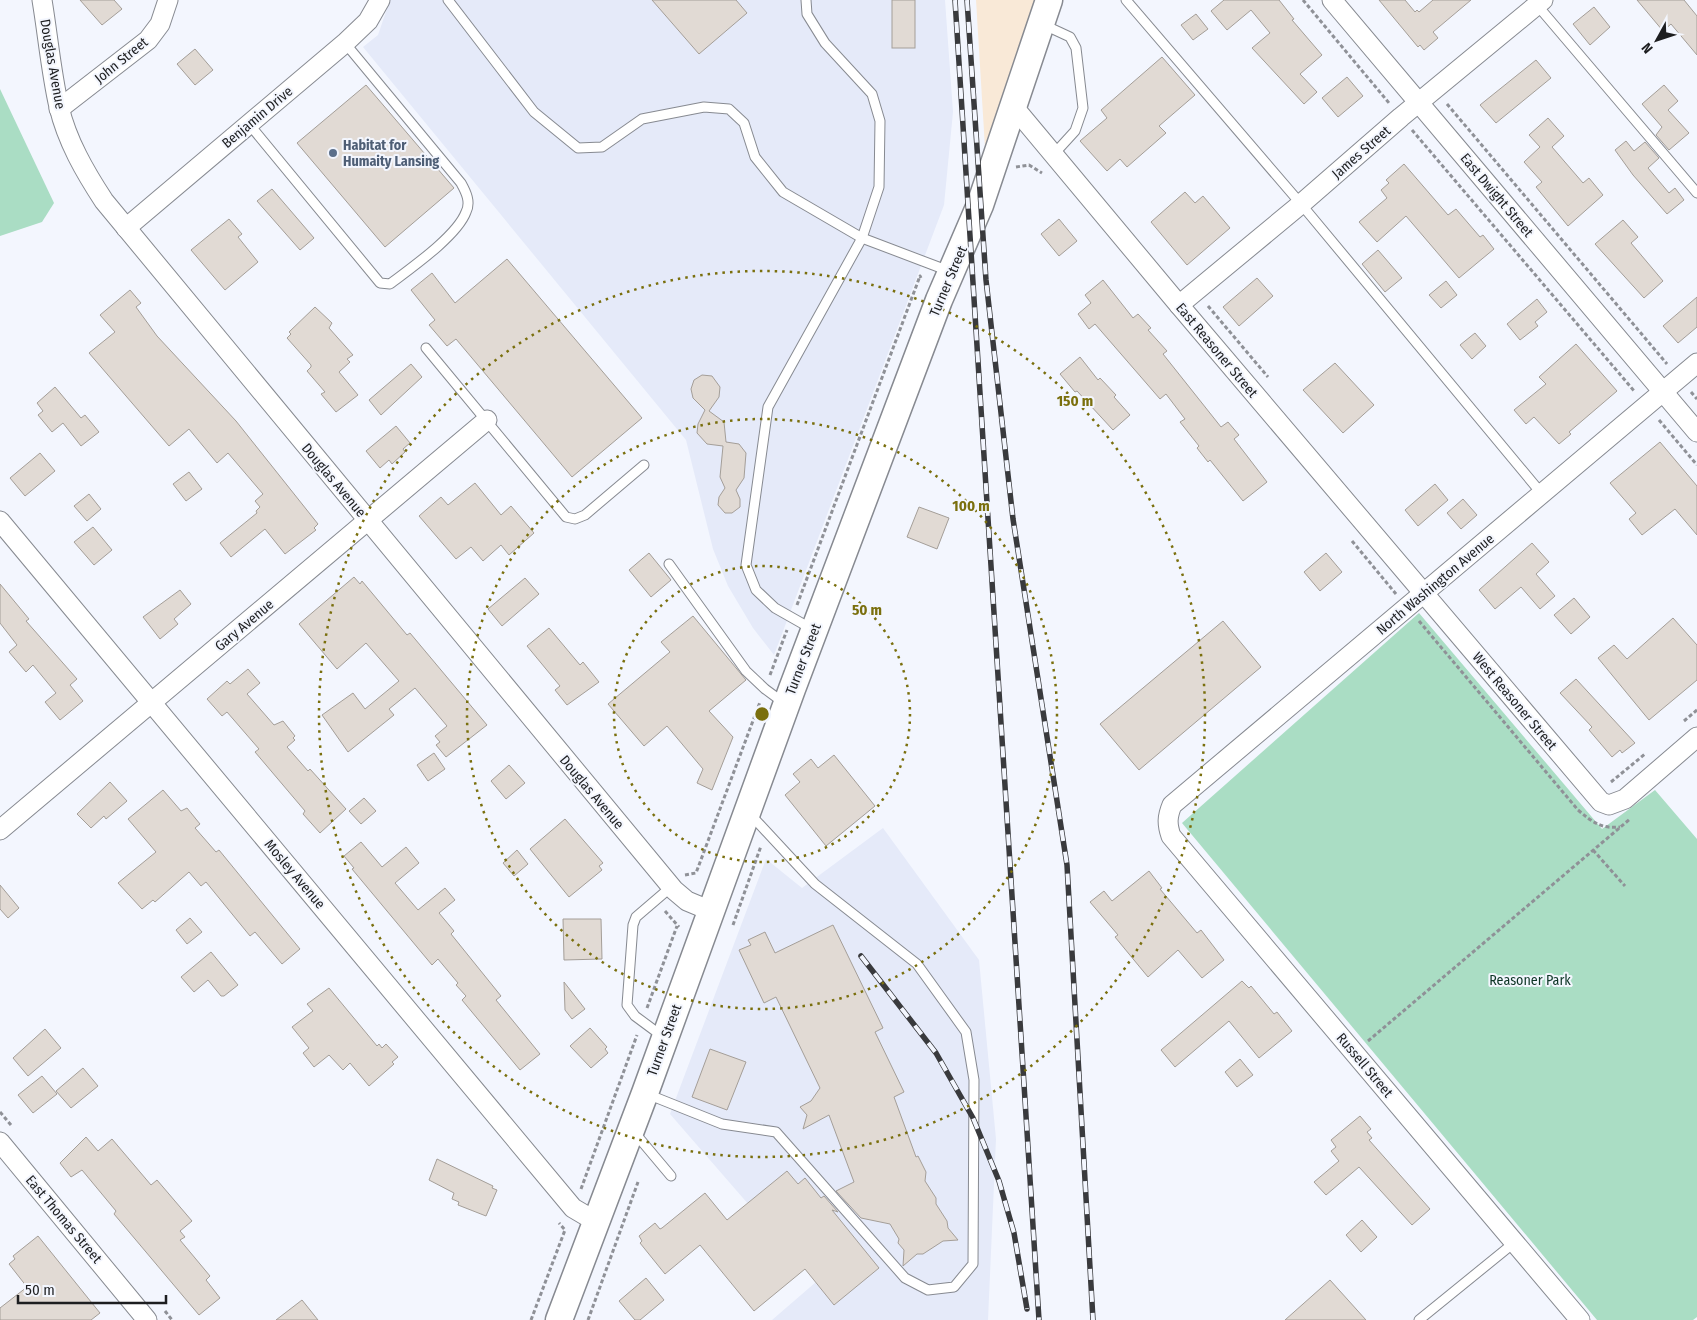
<svg xmlns="http://www.w3.org/2000/svg" width="1697" height="1320" font-family="'Fira Sans Condensed',sans-serif">
<rect width="100%" height="100%" fill="#f3f6fe"/>
<!-- commercial -->
<path fill="#f9e9d7" d="M976,0H1035L985,148Z"/>
<!-- built -->
<g fill="#e5eaf9">
<path d="M390,0H945L953,112L944,205L774,655L753,628L728,586L713,549L686,440L363,47L378,35Z"/>
<path d="M883,828L979,960L996,1139L988,1320H772L816,1282L670,1114L766,859L802,888Z"/>
</g>
<!-- green -->
<g fill="#aaddc4">
<path d="M0,89L54,203L42,222L0,236Z"/>
<path d="M1419,613L1602,829L1655,790L1697,839V1317L1693,1320H1597L1182,823Z"/>
</g>
<!-- building -->
<g fill="#e1dad4" stroke="#a49e98">
<path d="M80,0H114L122,9L102,25Z"/>
<path d="M652,0H736L747,13L699,54Z"/>
<rect x="892" y="0" width="23" height="48"/>
<path d="M1224,0H1279L1294,19L1292,20L1322,55L1300,74L1317,92L1304,104L1252,48L1270,33L1251,10L1227,30L1211,11Z"/>
<path d="M1379,0H1405L1415,12L1417,10L1419,12L1433,0H1471L1433,32L1438,38L1424,50L1420,45L1418,47Z"/>
<path d="M1637,0H1684L1697,16V55L1671,24L1663,31Z"/>
<path d="M1594,7L1610,27L1590,45L1573,24Z"/>
<path d="M1196,14L1208,29L1193,40L1181,25Z"/>
<path d="M195,49L213,70L195,85L177,64Z"/>
<path d="M1162,57L1195,95L1159,126L1166,133L1127,167L1120,159L1107,171L1080,141L1107,118L1101,110Z"/>
<path d="M1536,60L1551,78L1496,123L1480,105Z"/>
<path d="M1347,77L1363,96L1338,117L1322,98Z"/>
<path d="M366,85L454,188L385,247L297,143Z"/>
<path d="M1664,85L1678,101L1668,110L1689,133L1669,150L1656,135L1662,127L1642,104Z"/>
<path d="M1548,118L1564,136L1552,147L1583,183L1589,178L1603,195L1568,226L1536,187L1542,182L1524,162L1540,147L1529,135Z"/>
<path d="M1626,141L1634,151L1645,142L1659,158L1648,168L1669,193L1675,188L1684,200L1667,214L1633,175L1615,150Z"/>
<path d="M1404,164L1448,215L1456,209L1480,237L1483,235L1494,249L1459,278L1406,216L1377,242L1359,222L1387,198L1381,190L1389,183L1386,180Z"/>
<path d="M272,189L314,238L300,250L257,201Z"/>
<path d="M1185,192L1195,203L1203,196L1230,228L1187,265L1151,222Z"/>
<path d="M229,219L242,234L238,237L258,262L225,290L191,250Z"/>
<path d="M1059,219L1077,241L1059,256L1041,234Z"/>
<path d="M1623,220L1638,237L1631,243L1663,281L1644,298L1595,244Z"/>
<path d="M1378,250L1402,278L1385,292L1362,264Z"/>
<path d="M507,259L642,418L572,477L456,339L447,346L429,325L435,320L411,290L432,273L455,303Z"/>
<path d="M1257,278L1273,296L1239,326L1223,307Z"/>
<path d="M1103,280L1133,318L1138,314L1151,328L1148,330L1167,351L1163,354L1221,427L1228,422L1239,435L1234,439L1267,482L1243,501L1210,460L1208,462L1197,448L1199,446L1180,422L1185,419L1166,394L1160,399L1095,324L1089,329L1078,314L1091,303L1085,295Z"/>
<path d="M1446,281L1457,295L1441,308L1429,295Z"/>
<path d="M130,290L141,303L136,307L157,336L236,421L318,524L314,528L316,530L285,554L265,529L231,557L220,543L257,513L256,511L260,507L255,501L263,494L228,453L217,463L189,429L169,446L89,353L115,332L100,315Z"/>
<path d="M1697,297V327L1678,343L1663,326Z"/>
<path d="M1537,299L1547,312L1535,322L1538,326L1520,340L1507,324Z"/>
<path d="M315,307L332,323L329,328L353,355L347,359L350,362L339,372L358,395L336,412L321,394L325,392L307,371L311,367V365L287,338L291,334L289,332Z"/>
<path d="M1475,333L1486,346L1472,359L1460,345Z"/>
<path d="M1576,344L1617,391L1569,432L1571,434L1559,444L1534,417L1526,424L1514,410L1546,384L1539,377Z"/>
<path d="M1080,357L1098,380L1100,378L1116,395L1114,397L1130,415L1113,430L1077,391L1075,392L1060,374Z"/>
<path d="M1335,363L1374,405L1343,433L1303,390Z"/>
<path d="M411,364L422,377L381,415L369,400Z"/>
<path d="M702,375L712,376L720,387L719,397L709,411L724,422L726,442L739,444L746,453L744,478L736,490L740,499V507L732,513H725L718,505L719,497L725,488L720,477L723,446L707,444L697,433L698,424L705,410L693,398L691,389L694,380Z"/>
<path d="M55,387L81,418L85,415L99,432L81,446L63,423L52,432L38,415L43,411L37,403Z"/>
<path d="M396,426L410,443L403,449L405,452L392,464L389,460L380,468L366,451Z"/>
<path d="M1660,442L1697,486V535L1675,509L1642,535L1629,519L1636,513L1610,483Z"/>
<path d="M40,453L55,471L25,496L10,478Z"/>
<path d="M189,472L202,489L186,501L173,484Z"/>
<path d="M475,483L501,515L511,506L534,533L509,555L501,545L483,561L471,547L456,559L419,516L441,497L448,505Z"/>
<path d="M1435,484L1448,500L1418,526L1405,510Z"/>
<path d="M89,494L101,509L87,521L74,506Z"/>
<path d="M1463,499L1477,515L1461,529L1447,513Z"/>
<path d="M919,507L949,518L937,549L907,537Z"/>
<path d="M93,527L112,550L94,565L74,542Z"/>
<path d="M1532,543L1549,562L1536,574L1555,596L1540,609L1521,587L1495,609L1479,590Z"/>
<path d="M649,553L671,580L651,597L629,570Z"/>
<path d="M1326,553L1342,572L1320,591L1304,572Z"/>
<path d="M354,577L360,584L362,581L407,635L410,633L487,725L446,757L436,745L440,742L435,736L447,726L415,688L389,709L394,715L348,752L322,715L353,693L365,709L399,681L366,643L337,669L299,624Z"/>
<path d="M525,578L539,594L502,626L488,609Z"/>
<path d="M0,584L29,619L26,621L77,679L70,685L83,701L60,720L45,702L56,693L33,665L26,672L9,652L17,645L0,623Z"/>
<path d="M180,590L191,604L174,619L178,624L160,639L143,617Z"/>
<path d="M1574,598L1590,617L1571,634L1554,615Z"/>
<path d="M693,616L746,680L709,711L733,737L712,790L697,783L703,769L667,726L644,746L608,704L670,652L661,642Z"/>
<path d="M1673,618L1697,645V680L1649,720L1598,658L1614,645L1627,659Z"/>
<path d="M1223,621L1261,667L1139,770L1100,724Z"/>
<path d="M549,628L580,665L583,662L599,682L567,705L555,690L560,686L527,646Z"/>
<path d="M248,669L260,683L247,694L274,725L283,721L295,736L293,738L295,740L287,747L308,771L310,769L346,809L320,833L303,814L305,811L255,752L259,749L227,712L222,716L207,699L227,681L230,684Z"/>
<path d="M1576,679L1635,743L1622,753L1620,750L1612,757L1589,730L1592,727L1560,693Z"/>
<path d="M434,753L445,769L428,781L417,765Z"/>
<path d="M834,755L875,806L826,846L785,795L800,782L793,774L811,759L818,768Z"/>
<path d="M509,765L525,783L506,799L491,781Z"/>
<path d="M110,782L127,801L106,819L104,816L91,828L77,814Z"/>
<path d="M163,790L181,811L187,808L200,824L195,828L216,852L219,850L300,949L282,964L255,932L250,936L206,882L201,886L189,872L155,902L153,900L142,909L118,883L156,852L128,819Z"/>
<path d="M364,798L376,811L361,824L349,811Z"/>
<path d="M565,819L603,863L599,866L602,870L569,897L530,849Z"/>
<path d="M361,842L382,867L406,847L419,863L395,883L418,910L445,888L455,900L439,913L454,931L451,934L501,996L496,1000L540,1054L520,1070L462,1000L466,996L456,985L458,983L438,959L432,965L352,869L354,868L344,856Z"/>
<path d="M517,850L528,864L514,876L503,863Z"/>
<path d="M1149,871L1162,888L1160,889L1197,933L1201,930L1224,960L1202,978L1178,950L1148,977L1115,937L1118,935L1090,902L1104,891L1112,901Z"/>
<path d="M0,885L19,908L8,918L0,909Z"/>
<path d="M190,918L202,932L187,944L176,930Z"/>
<path d="M563,919H601L602,959L564,960Z"/>
<path d="M833,925L883,1028L875,1032L904,1092L894,1097L916,1157L918,1156L926,1172L925,1181L936,1198V1204L947,1221L948,1228L958,1240L943,1241L923,1254H917L903,1266L904,1250L898,1243L899,1239L890,1224L861,1218L836,1191L854,1182L829,1115L803,1129L807,1115L800,1107L811,1101L820,1088L776,997L764,1003L739,950L751,945L748,940L765,932L775,953Z"/>
<path d="M211,952L238,985L224,996H221L208,980L194,992L181,977Z"/>
<path d="M1242,981L1249,988L1251,986L1274,1014L1277,1012L1292,1031L1259,1058L1229,1021L1175,1067L1161,1050Z"/>
<path d="M564,982L585,1009L572,1019L565,1010Z"/>
<path d="M329,988L377,1046L379,1044L382,1048L386,1044L398,1057L392,1062L394,1064L369,1086L350,1063L343,1070L329,1055L314,1067L303,1053L309,1048L292,1027L313,1011L307,1004Z"/>
<path d="M590,1028L607,1047L605,1049L608,1053L591,1068L570,1046Z"/>
<path d="M45,1029L61,1048L28,1076L13,1058Z"/>
<path d="M710,1049L746,1062L727,1110L692,1097Z"/>
<path d="M1240,1059L1253,1075L1237,1087L1225,1072Z"/>
<path d="M83,1068L98,1086L71,1108L56,1091Z"/>
<path d="M42,1076L57,1094L33,1113L18,1095Z"/>
<path d="M1360,1116L1371,1129L1367,1132L1372,1138L1369,1140L1430,1209L1412,1225L1359,1167L1326,1195L1314,1182L1339,1161L1331,1151L1336,1147L1331,1140Z"/>
<path d="M86,1137L98,1151L112,1139L151,1185L157,1180L192,1221L180,1231L185,1237L180,1240L210,1276L206,1280L220,1298L199,1315L114,1214L116,1211L82,1170L71,1177L60,1163Z"/>
<path d="M437,1159L493,1186L492,1188L497,1190L486,1216L458,1205L459,1202L452,1199L454,1193L429,1180Z"/>
<path d="M787,1171L798,1184L805,1178L821,1198L824,1196L838,1212L832,1210L879,1268L834,1305L805,1269L754,1311L700,1245L665,1274L640,1243L642,1241L639,1236L655,1223L660,1229L662,1228L705,1193L727,1220Z"/>
<path d="M1362,1220L1377,1237L1361,1252L1346,1235Z"/>
<path d="M38,1236L100,1313L91,1320H0V1308L27,1287L9,1264L15,1259L13,1256Z"/>
<path d="M646,1278L664,1300L640,1320H635L619,1301Z"/>
<path d="M1330,1280L1366,1320H1285Z"/>
<path d="M302,1300L318,1320H276Z"/>
</g>
<g fill="none" stroke-linecap="round" stroke-linejoin="round">
<defs>
<g id="lane">
<path d="M448,0L534,112L578,148L602,147L642,119L704,107L729,109L744,123L755,157L783,192L862,238L949,271"/>
<path d="M806,0L807,14L825,43L872,94L880,121L879,187L862,238L768,407L746,565L756,590L775,608L812,629"/>
<path d="M1126,0L1301,204L1542,494"/>
<path d="M1537,5L1697,193"/>
<path d="M1042,24L1070,37L1076,48L1083,108L1075,131L1054,154"/>
<path d="M249,124L380,283L390,284C411,268 457,236 466,212C471,202 466,192 461,183L345,43"/>
<path d="M426,348L566,517L575,519L585,515L644,465"/>
<path d="M669,564L746,671L765,689L784,703"/>
<path d="M662,1036L635,1016L627,1005L633,925L636,917L671,887"/>
<path d="M647,1094L722,1124L776,1132L905,1278L928,1290L954,1287L973,1264L974,1080L966,1032L917,964L815,884L750,814"/>
<path d="M634,1132L671,1176"/>
<path d="M1419,1320L1515,1242"/>
</g>
<g id="street">
<path d="M42,0C48,36 51,72 59,107C67,141 85,172 104,201L674,890L687,901L711,911"/>
<path d="M1332,0L1697,432"/>
<path d="M1013,106L1179,305L1601,802L1609,805L1625,799L1697,737"/>
<path d="M59,109L148,40L160,24L168,0"/>
<path d="M126,228L345,43L368,21L380,0"/>
<path d="M1179,305L1301,204L1401,117L1543,0"/>
<path d="M0,521L573,1208L595,1221"/>
<path d="M0,830L487,420"/>
<path d="M0,1142L147,1320"/>
<path d="M1580,1320L1171,836C1167,824 1167,817 1172,805L1697,363"/>
</g>
<path id="secondary" d="M559,1320L645,1093L792,689L939,300L980,205L1049,0"/>
</defs>
<!-- lane casing -->
<use href="#lane" stroke="#878a91" stroke-width="11"/>
<!-- street casing -->
<use href="#street" stroke="#878a91" stroke-width="21"/>
<!-- secondary casing -->
<use href="#secondary" stroke="#878a91" stroke-width="29"/>
<!-- path -->
<g stroke="#8f9197" stroke-width="3" stroke-dasharray="4 2.5" stroke-linecap="butt">
<path d="M1303,0L1389,103"/>
<path d="M1447,104L1667,364"/>
<path d="M1412,130L1635,392"/>
<path d="M1016,167L1029,165L1042,173"/>
<path d="M1208,306L1268,377"/>
<path d="M1691,392L1697,399"/>
<path d="M1659,420L1697,465"/>
<path d="M1352,541L1396,594"/>
<path d="M797,605L920,276L921,278"/>
<path d="M1419,621L1578,810C1592,822 1601,829 1620,827"/>
<path d="M770,675L787,630"/>
<path d="M1684,721L1697,710"/>
<path d="M1611,782L1645,754"/>
<path d="M1593,850L1625,886"/>
<path d="M685,875L696,873L760,702"/>
<path d="M665,911L679,927"/>
<path d="M733,925L761,846"/>
<path d="M647,1008L677,926"/>
<path d="M1368,1041L1630,819"/>
<path d="M0,1112L11,1125"/>
<path d="M581,1189L637,1035"/>
<path d="M165,1311L172,1320"/>
<path d="M531,1320L565,1230L559,1223"/>
<path d="M588,1320L638,1182"/>
</g>
<!-- lane -->
<use href="#lane" stroke="#fff" stroke-width="9"/>
<!-- street -->
<use href="#street" stroke="#fff" stroke-width="19"/>
<!-- secondary -->
<use href="#secondary" stroke="#fff" stroke-width="26"/>
<defs>
<g id="rail">
<path d="M955,0L1039,1320"/>
<path d="M967,0L986,280L1013,519L1067,865L1093,1320"/>
<path d="M861,956L936,1053L973,1118L999,1181L1014,1233L1027,1309"/>
</g>
</defs>
<!-- rail casing -->
<use href="#rail" stroke="#393a3d" stroke-width="5.5"/>
<!-- rail -->
<use href="#rail" stroke="#f3f6fe" stroke-width="4" stroke-dasharray="11" stroke-linecap="butt"/>
</g>
<!-- distance rings -->
<g fill="none" stroke="#7a6f0d" stroke-width="2.5" stroke-dasharray="2.5 5">
<circle cx="762" cy="714" r="148"/>
<circle cx="762" cy="714" r="295"/>
<circle cx="762" cy="714" r="443"/>
</g>
<!-- markers -->
<circle fill="#5c6f8a" stroke="#f3f6fe" stroke-width="2" cx="333" cy="153" r="5"/>
<g text-anchor="middle" stroke-width="4" stroke-linejoin="round" paint-order="stroke">
<!-- street labels -->
<g font-size="14" fill="#1d1e20" stroke="#f3f6fe">
<text transform="translate(121 60) rotate(-39)" y="5">John Street</text>
<text transform="translate(53 64) rotate(80)" y="5">Douglas Avenue</text>
<text transform="translate(257 117) rotate(-40)" y="5">Benjamin Drive</text>
<text transform="translate(1361 152) rotate(-41)" y="5">James Street</text>
<text transform="translate(1497 195) rotate(50)" y="5">East Dwight Street</text>
<text transform="translate(948 281) rotate(-67)" y="5">Turner Street</text>
<text transform="translate(1217 350) rotate(50)" y="5">East Reasoner Street</text>
<text transform="translate(334 480) rotate(50)" y="5">Douglas Avenue</text>
<text transform="translate(1435 584) rotate(-40)" y="5">North Washington Avenue</text>
<text transform="translate(244 625) rotate(-40)" y="5">Gary Avenue</text>
<text transform="translate(803 659) rotate(-69)" y="5">Turner Street</text>
<text transform="translate(1515 701) rotate(50)" y="5">West Reasoner Street</text>
<text transform="translate(592 792) rotate(50)" y="5">Douglas Avenue</text>
<text transform="translate(295 874) rotate(50)" y="5">Mosley Avenue</text>
<text transform="translate(664 1040) rotate(-70)" y="5">Turner Street</text>
<text transform="translate(1365 1065) rotate(50)" y="5">Russell Street</text>
<text transform="translate(64 1219) rotate(50)" y="5">East Thomas Street</text>
</g>
<!-- service labels -->
<g font-size="14" font-weight="bold" fill="#4e5e75" stroke="#f3f6fe" text-anchor="start">
<text x="343" y="150">Habitat for<tspan x="343" dy="16">Humaity Lansing</tspan></text>
</g>
<!-- park labels -->
<g font-size="14" fill="#0e3626" stroke="#f3f6fe">
<text x="1530" y="985">Reasoner Park</text>
</g>
</g>
<circle cx="762" cy="714" r="8" fill="#7a6f0d" stroke="#f3f6fe" stroke-width="2.5"/>
<g font-size="15" text-anchor="middle" font-weight="bold" fill="#7a6f0d" stroke="#f3f6fe" stroke-width="4" stroke-linejoin="round" paint-order="stroke">
<text x="1075" y="406">150 m</text>
<text x="971" y="511">100 m</text>
<text x="867" y="615">50 m</text>
</g>
<!-- north arrow -->
<g transform="translate(1657 40) rotate(230)" stroke="#f3f6fe" stroke-width="4" paint-order="stroke">
<path d="M0-4L9 19L0 12L-9 19Z" fill="#1d1e20"/>
<text y="-8" font-size="14" font-weight="bold" text-anchor="middle" fill="#1d1e20">N</text>
</g>
<!-- scale -->
<path d="M18 1295v8h148v-8" fill="none" stroke="#1d1e20" stroke-width="2.5"/>
<text x="25" y="1295" font-size="15" fill="#1d1e20" stroke="#f3f6fe" stroke-width="4" paint-order="stroke">50 m</text>
</svg>
